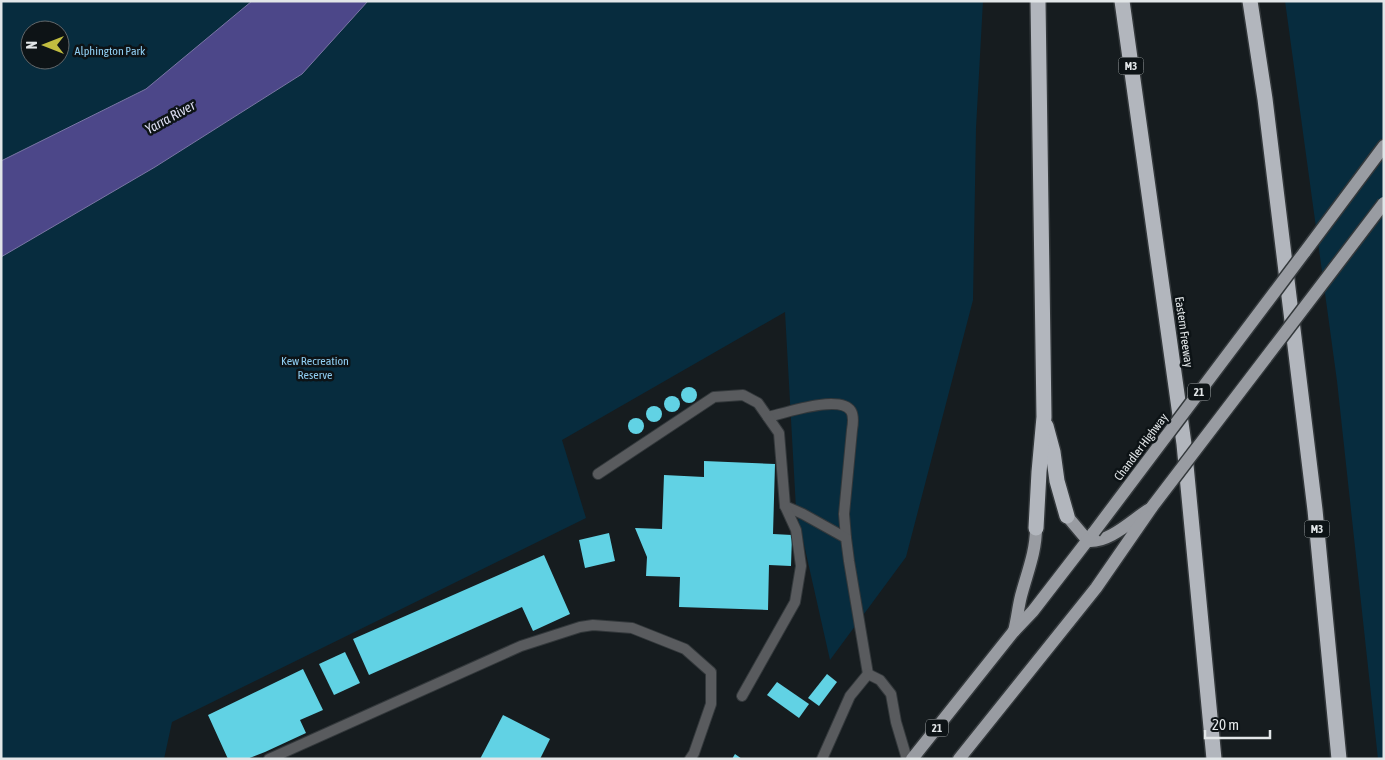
<svg xmlns="http://www.w3.org/2000/svg" width="1385" height="760" font-family="'Asap Condensed',sans-serif">
<rect width="100%" height="100%" fill="#161c1f"/>
<!-- green -->
<g fill="#072c3e" fill-rule="evenodd">
<path d="M1,1H252L146,89L1,161ZM30,30H60V60H30Z"/>
<path d="M368,1H983L976,128L973,300L906,557L830,660L796,509L785,312L562,440L586,518L172,722L164,759H1V257L155,167L302,74Z"/>
<path d="M1285,1H1384V759H1378L1337,381Z"/>
</g>
<!-- water -->
<path fill="#4c4789" stroke="#7977a6" d="M252,1H368L302,74L155,167L1,257V161L146,89Z"/>
<!-- building -->
<g fill="#61d2e4">
<circle cx="689" cy="395" r="8"/>
<circle cx="672" cy="404" r="8"/>
<circle cx="654" cy="414" r="8"/>
<circle cx="636" cy="426" r="8"/>
<path d="M704,461L775,464L773,534L792,535L791,566L769,565L768,610L679,607L680,577L646,576L647,557L635,528L662,529L664,475L704,477Z"/>
<path d="M609,533L615,561L585,568L579,540Z"/>
<path d="M544,555L570,614L533,631L522,607L369,675L353,639Z"/>
<path d="M345,652L360,683L334,695L319,664Z"/>
<path d="M303,669L323,710L300,720L306,733L265,752L247,759H228L208,715Z"/>
<path d="M827,674L837,682L819,706L808,698Z"/>
<path d="M777,682L809,704L799,718L767,695Z"/>
<path d="M503,715L550,739L540,759H480Z"/>
<path d="M735,754L742,759H732Z"/>
</g>
<g fill="none" stroke-linecap="round" stroke-linejoin="round">
<defs>
<g id="lane">
<path d="M768,417C785,413 840,394 851,411C854,416 853,424 852,430L844,514L846,538"/>
<path d="M598,474L714,397L743,395L758,403L779,433L785,506L803,514L846,538L849,561L868,674"/>
<path d="M742,696L795,602L801,566L796,530L785,506"/>
<path d="M269,759L521,646L580,627L593,625L632,628L685,649L711,672V704L694,753L690,759"/>
<path d="M822,759L850,696L868,674L880,680L891,694L896,722L907,759"/>
</g>
<g id="primary">
<path d="M1304,253L1384,146"/>
<path d="M1067,516L1088,541C1109,543 1131,521 1148,510"/>
<path d="M1014,631C1017,620 1018,608 1021,596C1027,573 1036,552 1036,528"/>
<path d="M912,759L1014,631L1033,611L1094,532"/>
<path d="M959,759L1096,588L1152,507"/>
</g>
<g id="highway">
<path d="M1122,1L1184,444L1214,759"/>
<path d="M1250,1L1265,99L1315,510L1339,759"/>
<path d="M1046,426L1053,452L1057,481L1067,516"/>
<path d="M1036,528L1039,472L1044,417L1038,1"/>
</g>
</defs>
<!-- lane casing -->
<use href="#lane" stroke="#33383b" stroke-width="12"/>
<!-- primary casing -->
<use href="#primary" stroke="#33383b" stroke-width="15"/>
<!-- highway casing -->
<use href="#highway" stroke="#33383b" stroke-width="18"/>
<!-- lane -->
<use href="#lane" stroke="#595b5e" stroke-width="10"/>
<!-- primary -->
<use href="#primary" stroke="#999ca2" stroke-width="12"/>
<!-- highway -->
<use href="#highway" stroke="#b2b6bd" stroke-width="15"/>
<defs>
<g id="primary-bridge">
<path d="M1152,507L1384,203"/>
<path d="M1094,532L1304,253"/>
</g>
</defs>
<!-- primary-bridge casing -->
<use href="#primary-bridge" stroke="#33383b" stroke-width="15" stroke-linecap="butt"/>
<!-- primary-bridge -->
<use href="#primary-bridge" stroke="#999ca2" stroke-width="12"/>
</g>
<g text-anchor="middle" stroke-width="5" stroke-linejoin="round" paint-order="stroke">
<!-- shield labels -->
<g fill="#0d1316" stroke="#a2a7a9" stroke-width="1">
<rect x="1118.5" y="57.5" width="25" height="17" rx="4"/>
<rect x="1188" y="383.5" width="22" height="17" rx="4"/>
<rect x="1304.5" y="520.5" width="25" height="17" rx="4"/>
<rect x="926" y="719.5" width="22" height="17" rx="4"/>
</g>
<g font-size="11" font-weight="bold" fill="#e2e6e8">
<text x="1131" y="70">M3</text>
<text x="1199" y="396">21</text>
<text x="1317" y="533">M3</text>
<text x="937" y="732">21</text>
</g>
<!-- park labels -->
<g font-size="12" fill="#90cef2" stroke="#0d1316">
<text x="110" y="55">Alphington Park</text>
<text x="315" y="365">Kew Recreation<tspan x="315" dy="14">Reserve</tspan></text>
</g>
<!-- street labels -->
<g font-size="12" fill="#e2e6e8" stroke="#0d1316">
<text transform="translate(1184 332) rotate(82)" y="4">Eastern Freeway</text>
<text transform="translate(1141 447) rotate(-53)" y="4">Chandler Highway</text>
</g>
<!-- water labels -->
<g font-size="14" font-style="italic" fill="#dcddf1" stroke="#0d1316">
<text transform="translate(170 117) rotate(-29)" y="5">Yarra River</text>
</g>
</g>
<!-- border -->
<rect width="1385" height="760" fill="none" stroke="#e2e6e8" stroke-width="5"/>
<!-- north arrow -->
<g transform="translate(45 45) rotate(270)"><circle r="24" fill="#0d1316" stroke="#62676a"/>
<path d="M0-4L9 19L0 12L-9 19Z" fill="#c1bd40"/>
<text y="-8" font-size="14" font-weight="bold" text-anchor="middle" fill="#e2e6e8">N</text>
</g>
<!-- scale -->
<path d="M1205 730v8h65v-8" fill="none" stroke="#e2e6e8" stroke-width="2.5"/>
<text x="1212" y="730" font-size="15" fill="#e2e6e8" stroke="#0d1316" stroke-width="4" paint-order="stroke">20 m</text>
</svg>
